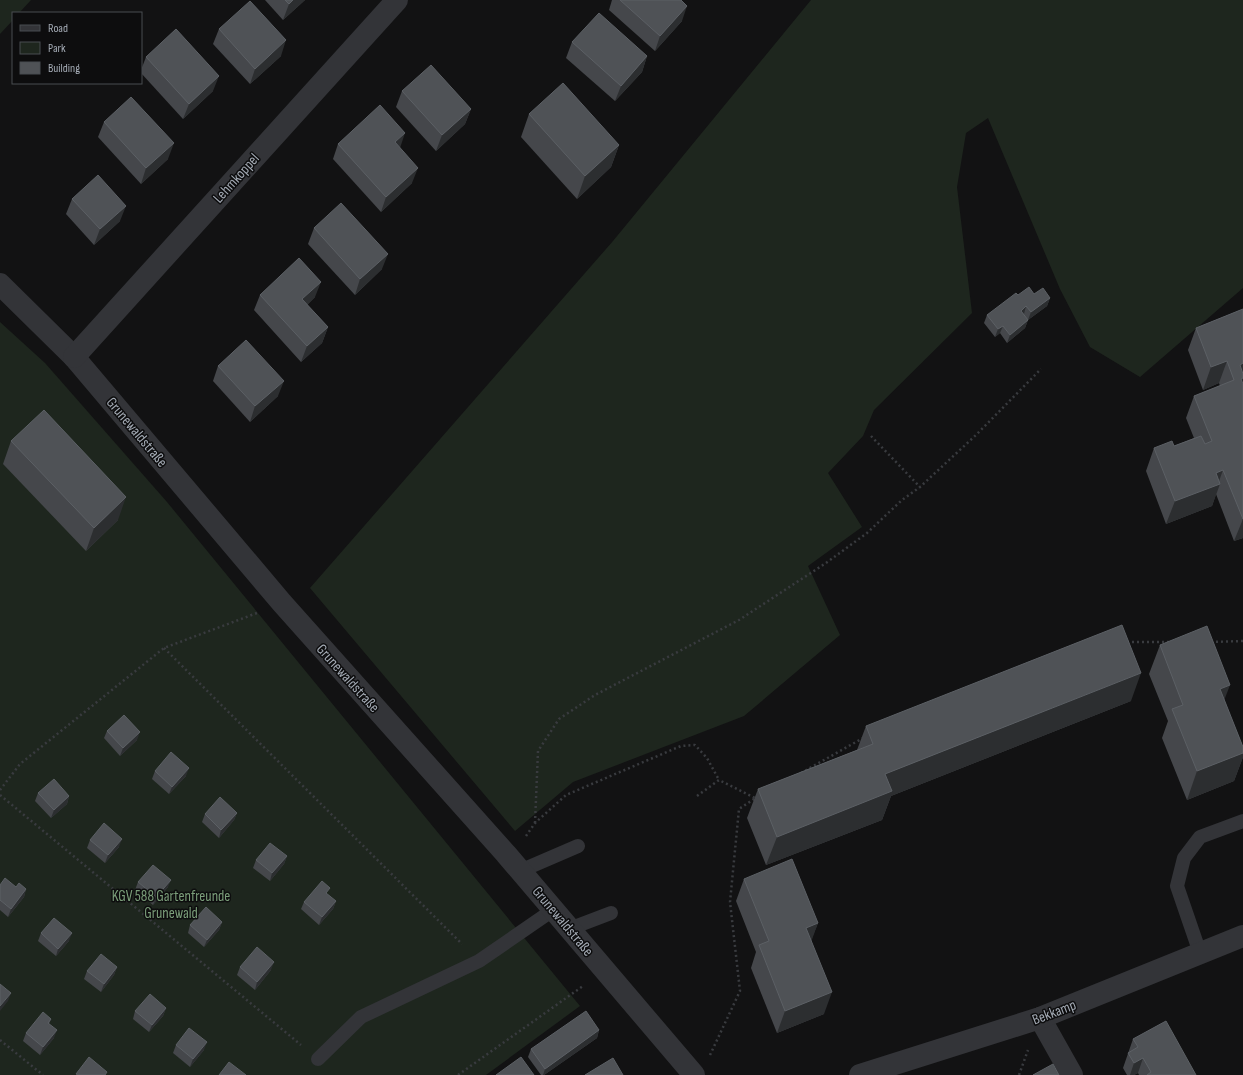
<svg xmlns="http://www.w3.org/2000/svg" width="1243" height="1075" font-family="'Sofia Sans Condensed',sans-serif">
<rect width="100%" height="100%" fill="#121213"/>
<!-- green -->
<g fill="#1e261e">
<path d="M0,0H31L19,13H13V20L0,34Z"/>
<path d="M811,0H1243V288L1140,377L1090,347L1060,289L988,118L966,133L957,187L972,313L874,410L863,436L828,473L862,527L808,566L840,635L744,716L573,782L515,831L310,588L613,241Z"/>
<path d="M0,322L45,363L167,502L580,1006L486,1075H0Z"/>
</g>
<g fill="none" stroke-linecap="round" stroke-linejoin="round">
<!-- path -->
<g stroke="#393b3f" stroke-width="2.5" stroke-dasharray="2 3" stroke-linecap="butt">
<path d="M871,436L920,487"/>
<path d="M1127,642H1170"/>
<path d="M1211,642L1243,641"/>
<path d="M164,648L462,944"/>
<path d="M801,773L863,738"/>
<path d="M0,790L20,764L164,648L257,613"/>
<path d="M0,795L301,1045"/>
<path d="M697,796L719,780L755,798"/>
<path d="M535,823L538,751L559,719L595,695L739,620L826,563L867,533L902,500L920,487L976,435L1041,369"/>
<path d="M526,836L535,823L566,795L681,746L695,745L707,758L719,780"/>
<path d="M0,1040L43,1075"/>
<path d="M710,1055L740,991L730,902L739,809L757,797"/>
<path d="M458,1075L583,986"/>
<path d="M1019,1075L1028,1050"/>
</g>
<!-- service -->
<g stroke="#333438" stroke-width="14">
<path d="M520,871L578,846"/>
<path d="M569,929L611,913"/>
<path d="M1200,953L1177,886L1184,858L1200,837L1243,821"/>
<path d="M318,1059L361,1017L479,961L553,910"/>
</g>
<!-- minor -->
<g stroke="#333438" stroke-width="22">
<path d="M0,284L74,357L282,603L506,854L694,1075"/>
<path d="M74,357L397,0"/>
<path d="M1040,1018L1072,1075"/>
<path d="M860,1075L1040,1018L1243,936"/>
</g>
</g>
<!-- wall -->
<g fill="#45474b">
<path d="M265,0H305L283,20Z"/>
<path d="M612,0H681L682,21L655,51L609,10Z"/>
<path d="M219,29L281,56L250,84L213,44Z"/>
<path d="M572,42L647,56L642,72L615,101L566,58Z"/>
<path d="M146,57L213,91L183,119L141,73V70Z"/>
<path d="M402,91L471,109L465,124L436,151L396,107Z"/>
<path d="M529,114L619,145L611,167L577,199L521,137Z"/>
<path d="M104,122L168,159L141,184L98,137Z"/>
<path d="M338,144L400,148L412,183L381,212L333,159Z"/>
<path d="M72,199L120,221L94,245L66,214Z"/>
<path d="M314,228L382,269L355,295L308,244Z"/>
<path d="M1034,294L1050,298L1047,306L1028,320L1025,328L1007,343L1000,333L995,337L984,323L987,315L1018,295Z"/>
<path d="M260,295L315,297L307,305L328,327L322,343L301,362L254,310Z"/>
<path d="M1243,309V383H1242L1243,538L1234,541L1216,494L1212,506L1166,524L1146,471L1154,448L1174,446L1194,438L1186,418L1194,396L1220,386L1219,383L1203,390L1188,350L1196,328Z"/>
<path d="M218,366L278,396L250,422L213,381Z"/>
<path d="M11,441L118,520L86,551L3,464Z"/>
<path d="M1160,645L1224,700L1243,747V757L1234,781L1187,800L1162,738L1168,721L1149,674Z"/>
<path d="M1131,701L891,796L882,820L766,865L747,818L758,789L857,750L866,726Z"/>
<path d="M107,731L137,740L120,756L104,738Z"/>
<path d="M155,771L186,776L169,794L152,779Z"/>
<path d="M38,793L69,796L67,804L51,818L35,801Z"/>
<path d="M237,813L234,820L219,838L202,822L205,814Z"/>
<path d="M90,840L119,847L105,863L87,848Z"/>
<path d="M287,856L284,864L270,881L253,868L256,860Z"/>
<path d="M744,879L818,923L811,940L824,1014L777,1033L751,968L756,952L736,901Z"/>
<path d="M138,882L168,887L153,905L135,890Z"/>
<path d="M0,885L26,889L24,897L8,917L0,910Z"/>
<path d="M336,901L333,909L319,925L301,909L304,902Z"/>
<path d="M222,922L219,930L204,947L188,933L190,925Z"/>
<path d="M41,933L69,941L56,956L38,941Z"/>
<path d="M117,967L114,975L101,992L84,979L87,971Z"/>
<path d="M240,967L271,970L255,990L237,975Z"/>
<path d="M166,1008L163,1016L149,1032L133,1019L135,1011Z"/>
<path d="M51,1019L49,1024L54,1038L40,1055L23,1041L26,1033Z"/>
<path d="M599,1030L597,1038L544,1075H541L528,1057L531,1049Z"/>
<path d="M1133,1039L1196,1075H1139L1138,1073L1134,1075H1127L1123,1068Z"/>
<path d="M176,1045L204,1050L190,1067L173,1053Z"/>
</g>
<!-- shaded-wall -->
<g fill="#2c2e30">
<path d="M293,0H305L283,20L289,4Z"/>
<path d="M687,6L682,21L655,51L660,36Z"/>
<path d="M286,40L281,56L250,84L255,69Z"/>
<path d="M647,56L642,72L615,101L621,86Z"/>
<path d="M219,76L213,91L183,119L189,104Z"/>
<path d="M471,109L465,124L436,151L442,135Z"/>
<path d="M405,133L400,148L395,142Z"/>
<path d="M174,143L168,159L141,184L146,168Z"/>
<path d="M619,145L611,167L577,199L585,176Z"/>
<path d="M418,168L412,183L381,212L386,197Z"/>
<path d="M126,206L120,221L94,245L100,229Z"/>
<path d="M388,254L382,269L355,295L360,279Z"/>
<path d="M321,282L315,297L296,315L302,299Z"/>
<path d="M1050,298L1047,306L1028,320L1031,312Z"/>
<path d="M1026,306L1024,314L1021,311Z"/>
<path d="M1028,320L1025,328L1007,343L1010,335Z"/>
<path d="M1003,326L1000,333L995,337L998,329Z"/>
<path d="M328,327L322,343L301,362L307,346Z"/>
<path d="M1227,361L1219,383L1203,390L1211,367Z"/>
<path d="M1243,363V383L1232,387L1240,365Z"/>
<path d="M284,381L278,396L250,422L255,406Z"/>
<path d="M1223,470L1218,484H1220L1212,506L1166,524L1175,501L1216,473Z"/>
<path d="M126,497L118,520L86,551L94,528Z"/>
<path d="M1243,519V538L1234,541Z"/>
<path d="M1141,673L1131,701L891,796L882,820L766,865L777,837L885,774Z"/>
<path d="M1230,685L1219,714L1220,689Z"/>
<path d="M140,732L137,740L120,756L123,748Z"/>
<path d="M1243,753V757L1234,781L1187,800L1197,771Z"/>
<path d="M189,768L186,776L169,794L172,787Z"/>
<path d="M69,796L67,804L51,818L54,810Z"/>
<path d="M237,813L234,820L219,838L221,830Z"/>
<path d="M122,839L119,847L105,863L108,855Z"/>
<path d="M287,856L284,864L270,881L272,873Z"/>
<path d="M171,880L168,887L153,905L156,897Z"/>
<path d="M26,889L24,897L8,917L11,909Z"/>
<path d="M336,901L333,909L319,925L322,917Z"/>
<path d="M222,922L219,930L204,947L207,940Z"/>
<path d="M818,923L810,945L806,928Z"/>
<path d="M72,933L69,941L56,956L58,949Z"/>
<path d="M274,962L271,970L255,990L257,982Z"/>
<path d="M117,967L114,975L101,992L104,984Z"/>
<path d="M832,992L824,1014L777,1033L785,1011Z"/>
<path d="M11,993L8,1001L0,1011V1006Z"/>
<path d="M166,1008L163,1016L149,1032L152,1025Z"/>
<path d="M57,1030L54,1038L40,1055L43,1047Z"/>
<path d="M599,1030L597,1038L544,1075H543L545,1069Z"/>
<path d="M207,1042L204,1050L190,1067L193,1059Z"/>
<path d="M1143,1058L1138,1073L1134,1075H1130L1134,1063Z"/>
</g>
<!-- building -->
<g fill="#4f5256" stroke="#5c6065">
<path d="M285,0H293L289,4Z"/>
<path d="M620,0H681L687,6L660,36Z"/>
<path d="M250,1L286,40L255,69L219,29Z"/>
<path d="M599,13L647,56L621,86L572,42Z"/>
<path d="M176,29L219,76L189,104L146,57Z"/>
<path d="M431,65L471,109L442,135L402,91Z"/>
<path d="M563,83L619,145L585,176L529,114Z"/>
<path d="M131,97L174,143L146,168L104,122Z"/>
<path d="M380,105L405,133L395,142L418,168L386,197L338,144Z"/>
<path d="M98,175L126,206L100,229L72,199Z"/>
<path d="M341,203L388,254L360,279L314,228Z"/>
<path d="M299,258L321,282L302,299L328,327L307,346L260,295Z"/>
<path d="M1029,287L1034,294L1043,288L1050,298L1031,312L1026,306L1021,311L1028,320L1010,335L1003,326L998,329L987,315L1016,293L1018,295Z"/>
<path d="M1243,309V363L1240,365L1243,374V378L1241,379L1243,384V519L1223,470L1216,473L1220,484L1175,501L1154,448L1172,441L1174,446L1201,436L1205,444L1212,441L1194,396L1234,380L1227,361L1211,367L1196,328Z"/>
<path d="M246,340L284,381L255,406L218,366Z"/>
<path d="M44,410L126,497L94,528L11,441Z"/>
<path d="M1122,625L1141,673L885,774L892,791L777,837L758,789L873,744L866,726Z"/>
<path d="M1207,626L1230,685L1220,689L1243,747V753L1197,771L1172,709L1183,705L1160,645Z"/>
<path d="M124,715L140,732L123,748L107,731Z"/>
<path d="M171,752L189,768L172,787L155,771Z"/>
<path d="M54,779L69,796L54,810L38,793Z"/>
<path d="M220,797L237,813L221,830L205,814Z"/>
<path d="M104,823L122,839L108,855L90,840Z"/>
<path d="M270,843L287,856L272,873L256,860Z"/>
<path d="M792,859L818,923L806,928L832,992L785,1011L759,945L769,941L744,879Z"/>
<path d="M153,865L171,880L156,897L138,882Z"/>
<path d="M5,878L16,887L19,883L26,889L11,909L0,900V885Z"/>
<path d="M322,881L330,888L326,893L336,901L322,917L304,902Z"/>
<path d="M206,907L222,922L207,940L190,925Z"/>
<path d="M54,918L72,933L58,949L41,933Z"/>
<path d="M257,947L274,962L257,982L240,967Z"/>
<path d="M101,954L117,967L104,984L87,971Z"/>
<path d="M0,984L11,993L0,1006Z"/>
<path d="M150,994L166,1008L152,1025L135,1011Z"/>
<path d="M586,1011L599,1030L545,1069L531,1049Z"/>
<path d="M43,1012L51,1019L48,1023L57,1030L43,1047L26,1033Z"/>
<path d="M1166,1021L1196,1075H1147L1151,1072L1143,1058L1134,1063L1128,1053L1138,1047L1133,1039Z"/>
<path d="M189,1028L207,1042L193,1059L176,1045Z"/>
<path d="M89,1057L107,1072L105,1075H78L76,1074Z"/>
<path d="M521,1057L534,1075H496Z"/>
<path d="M613,1058L623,1075H585Z"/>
<path d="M229,1062L246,1075H219Z"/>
<path d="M1053,1064L1059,1075H1033Z"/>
</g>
<g text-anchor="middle" stroke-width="3" stroke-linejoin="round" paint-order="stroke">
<!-- street labels -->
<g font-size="15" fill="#a3aab4" stroke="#0d0d0e">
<text transform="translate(236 178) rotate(-48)" y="5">Lehmkoppel</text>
<text transform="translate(137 432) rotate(50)" y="5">Grunewaldstraße</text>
<text transform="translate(348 678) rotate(48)" y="5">Grunewaldstraße</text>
<text transform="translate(563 921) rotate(50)" y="5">Grunewaldstraße</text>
<text transform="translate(1054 1012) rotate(-21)" y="5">Bekkamp</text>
</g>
<!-- park labels -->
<g font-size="15" fill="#7b9e7a" stroke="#0d0d0e">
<text x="171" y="901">KGV 588 Gartenfreunde<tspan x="171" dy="17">Grunewald</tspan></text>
</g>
</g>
<!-- legend -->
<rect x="12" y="12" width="130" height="72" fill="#0d0d0e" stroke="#494c50"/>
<rect x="20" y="25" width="20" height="6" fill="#333438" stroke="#494c50"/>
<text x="48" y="32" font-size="12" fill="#a3aab4">Road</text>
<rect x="20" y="42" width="20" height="12" fill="#1e261e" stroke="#494c50"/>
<text x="48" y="52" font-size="12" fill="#a3aab4">Park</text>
<rect x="20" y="62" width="20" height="12" fill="#4f5256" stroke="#494c50"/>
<text x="48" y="72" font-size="12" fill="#a3aab4">Building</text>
</svg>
